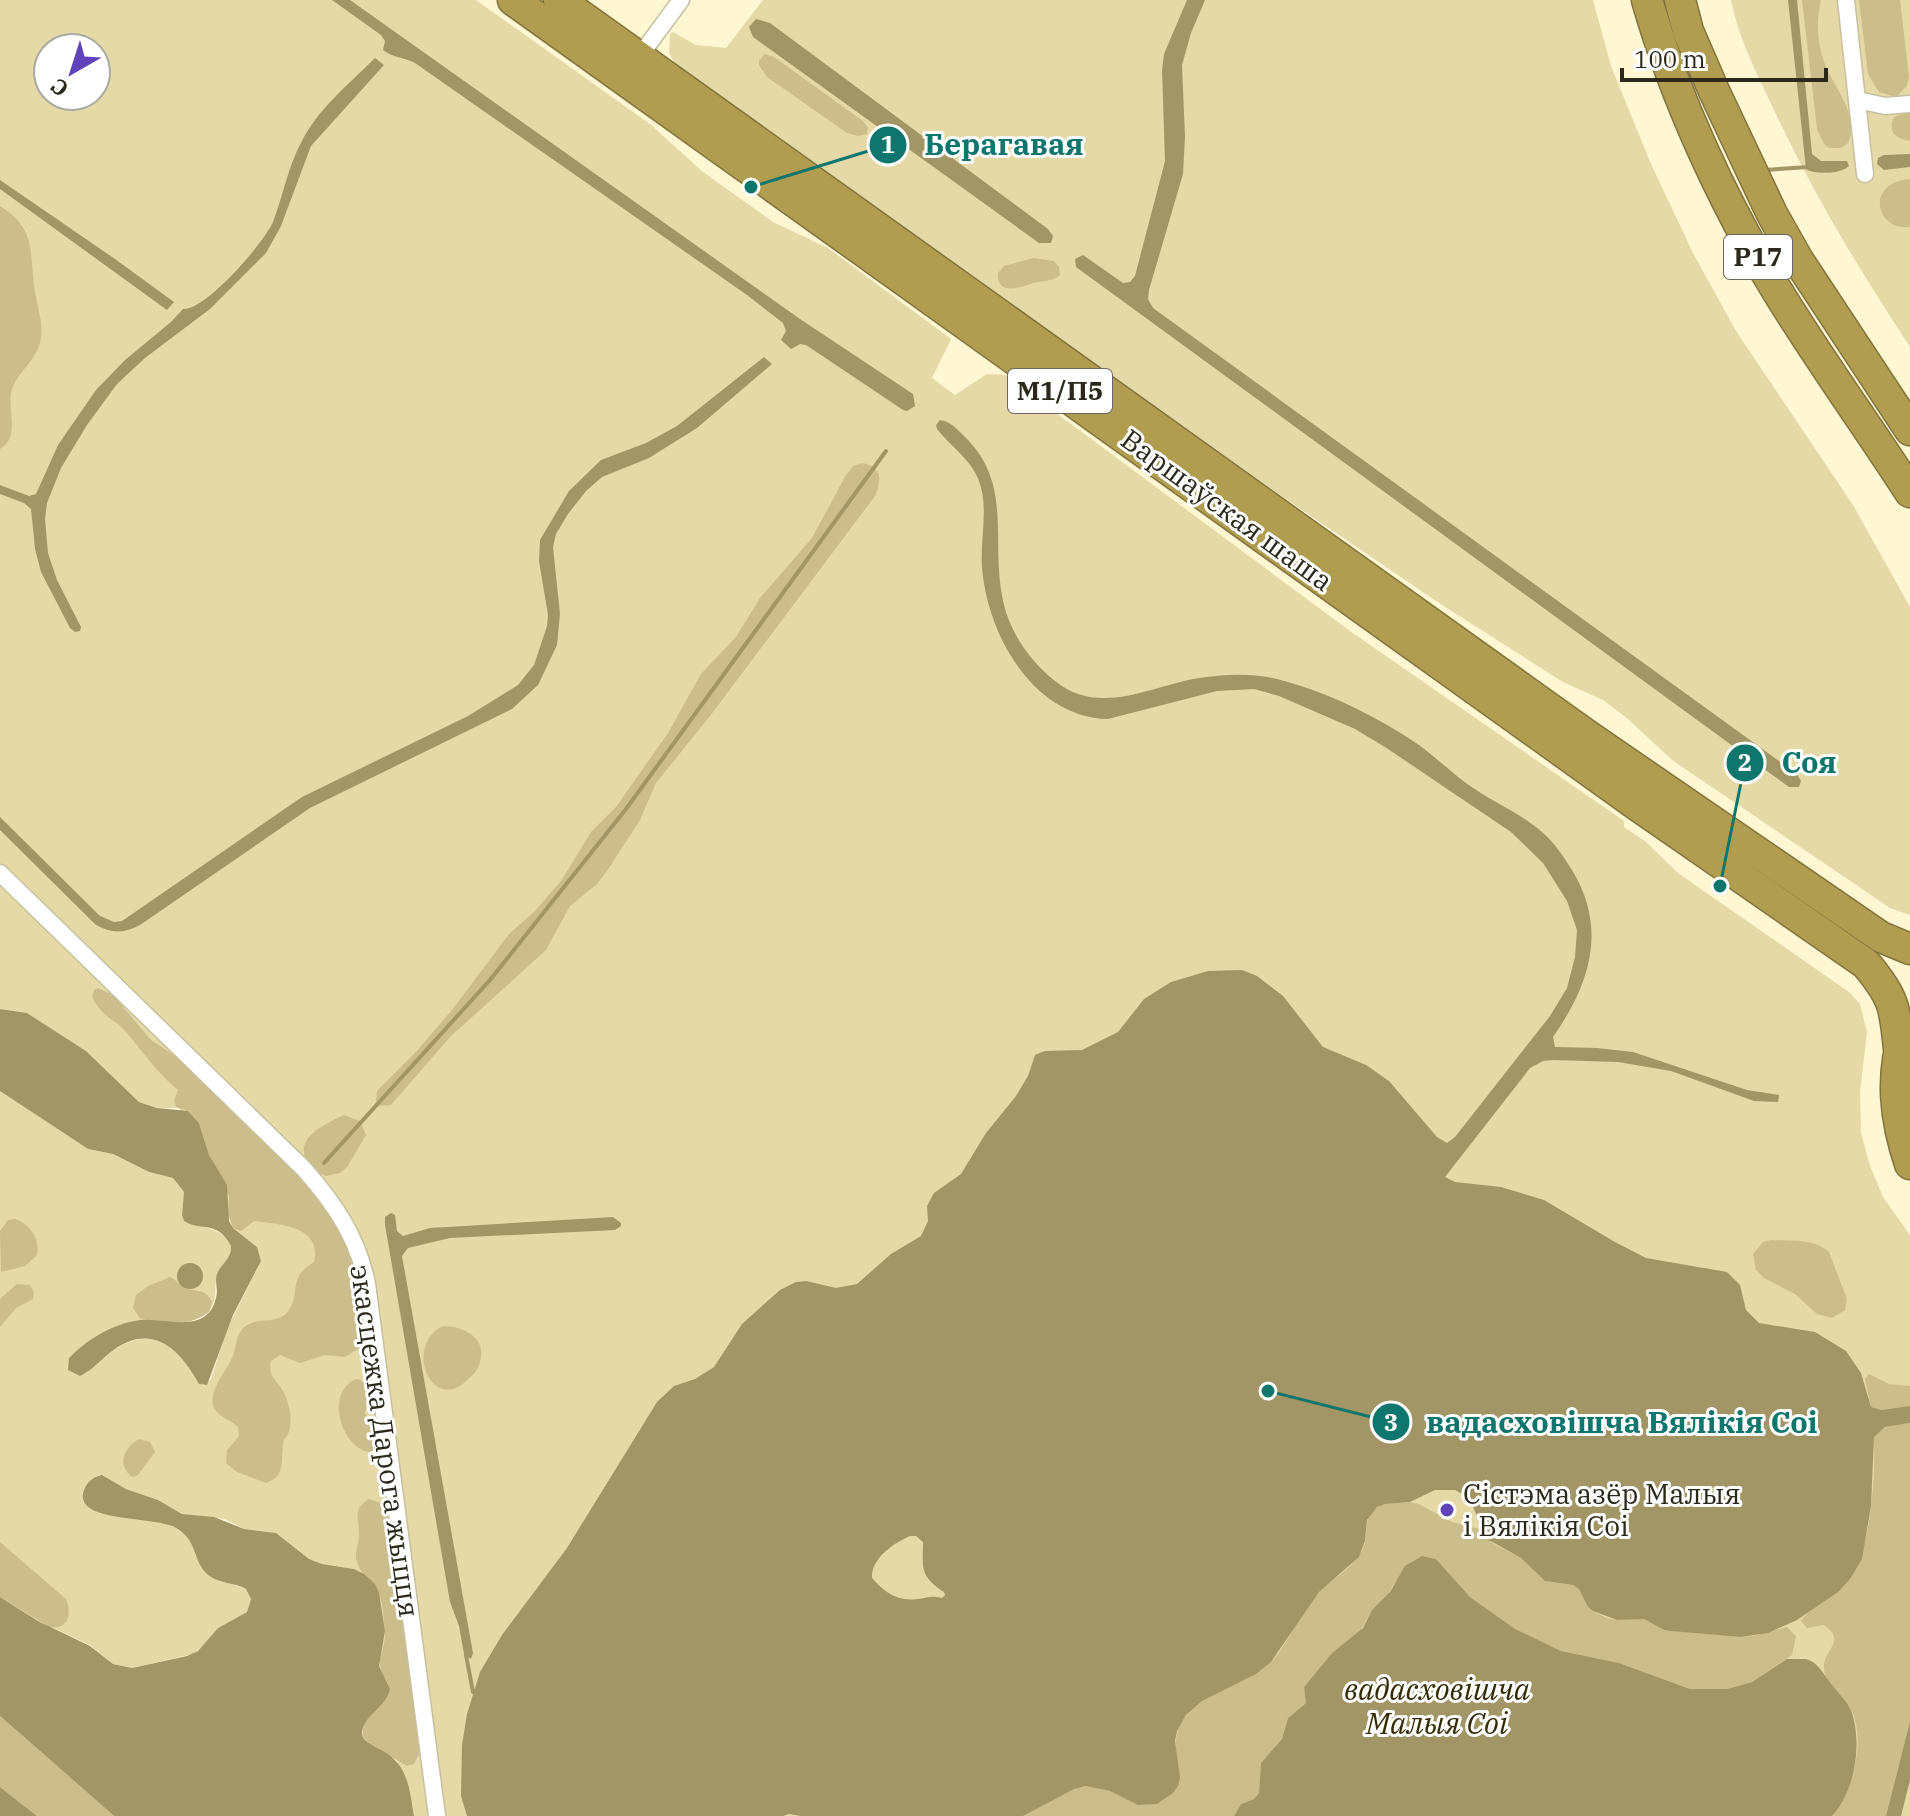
<svg xmlns="http://www.w3.org/2000/svg" width="1910" height="1816" font-family="'IBM Plex Serif',serif">
<rect width="100%" height="100%" fill="#fff6d2"/>
<!-- green -->
<g fill="#e5d9a8" fill-rule="evenodd">
<path d="M0,0H476L650,124L703,172L773,222L828,248L951,339L932,378L955,395L987,374L1005,375L1350,631L1624,821V827L1645,841L1678,873L1849,992L1860,1004L1867,1032L1860,1092L1861,1133L1870,1166L1883,1197L1910,1235V1816H414L406,1778L397,1761L354,1569L322,1564L308,1559L276,1533L244,1529L225,1519L182,1514L158,1500L126,1489L102,1475L151,1520L169,1524L185,1534L195,1548L204,1571L210,1576L246,1589L251,1599L247,1612L218,1628L203,1646L193,1654L132,1668L113,1664L90,1645L38,1621L0,1597V1091L88,1149L113,1154L149,1172L173,1178L184,1192L182,1215L184,1221C203,1229 220,1225 231,1246C232,1260 221,1263 217,1275C213,1289 219,1296 209,1312C154,1320 111,1317 69,1358L85,1374C118,1344 149,1319 186,1361C193,1370 194,1381 204,1386L211,1379L227,1329L261,1261L257,1247L233,1228L179,1108H157L139,1102L86,1051L27,1013L0,1009ZM48,48H96V96H48Z"/>
<path d="M763,0H1593L1611,66L1651,164L1694,255L1736,331L1853,505L1910,607V915L1890,908L1672,760L1628,719L1603,700L1563,682L1439,603L1118,385L678,69L669,53L670,34L673,32L696,45L726,48Z"/>
<path d="M1731,0H1910V347C1858,268 1813,193 1773,108C1757,74 1738,37 1731,0Z"/>
</g>
<!-- forest -->
<g fill="#cbbe8c">
<path d="M1802,0H1821C1816,21 1817,42 1824,62C1833,87 1861,115 1848,143L1841,148H1829L1824,144L1817,129Z"/>
<path d="M1859,0H1900L1909,77L1907,86L1896,97L1879,92L1868,74Z"/>
<path d="M765,54L774,57L863,121L868,128L867,134L858,136L847,133L767,77L759,65V61Z"/>
<path d="M1910,111V141C1896,139 1887,132 1894,117Z"/>
<path d="M1910,179V227C1877,232 1863,183 1910,179Z"/>
<path d="M0,206C35,227 30,251 34,286C36,305 46,326 39,346C33,364 16,373 11,393C8,411 20,438 0,449Z"/>
<path d="M1034,258L1054,261L1059,267L1060,275C1052,282 1044,280 1034,283C1020,287 997,297 998,273L1004,266Z"/>
<path d="M862,463C882,467 882,479 875,496L710,716L656,783L640,820L607,871L597,884L570,906L546,950L450,1037L391,1105L380,1106L376,1101L377,1091L414,1054L452,1010L509,934L534,912L561,881L591,832L616,807L668,733L701,674L736,637L760,598L812,538L846,475L853,466Z"/>
<path d="M98,988L113,995L151,1040L183,1061L316,1193L341,1232L349,1250L358,1281L364,1340L360,1348L345,1357L325,1355L300,1363L280,1355L271,1361C267,1378 280,1382 285,1395C290,1406 293,1423 288,1434C284,1441 284,1437 283,1445C281,1462 285,1477 266,1483L237,1472L226,1463L227,1450L239,1436L238,1427C231,1420 218,1417 214,1408C208,1394 223,1374 230,1362C238,1349 234,1331 249,1324C263,1317 278,1325 289,1310C297,1299 293,1285 300,1274C303,1269 309,1266 314,1262C323,1225 276,1224 254,1221L241,1231L233,1228L228,1213L229,1196L209,1155L199,1123L188,1111L176,1107L174,1100L178,1090C158,1074 143,1052 127,1033C115,1018 104,1020 92,997L94,990Z"/>
<path d="M344,1115L360,1121L366,1135L347,1167L340,1173L326,1176C317,1173 311,1167 306,1159C295,1137 327,1123 344,1115Z"/>
<path d="M15,1219C30,1224 40,1239 37,1255L25,1266L1,1272L0,1231L8,1220Z"/>
<path d="M1771,1240C1791,1241 1814,1238 1829,1252L1847,1299L1845,1310L1832,1318L1817,1314L1795,1294L1764,1278L1756,1270L1753,1254L1763,1242Z"/>
<path d="M170,1277C175,1279 178,1283 182,1286C194,1294 205,1286 212,1302L209,1312C189,1327 163,1325 140,1318L133,1308L136,1295L148,1286Z"/>
<path d="M17,1284L30,1285L34,1292L33,1299L16,1308L0,1327V1299Z"/>
<path d="M443,1326C464,1326 487,1338 480,1362C478,1371 472,1376 465,1382C432,1412 403,1346 443,1326Z"/>
<path d="M1869,1374L1889,1384L1910,1386V1406L1881,1410L1871,1407L1865,1379Z"/>
<path d="M356,1379L361,1380L369,1389L365,1413L377,1442L373,1450L369,1452C342,1448 324,1393 356,1379Z"/>
<path d="M1910,1423V1721L1886,1816H1832C1854,1790 1868,1735 1848,1704C1841,1693 1824,1682 1824,1668C1822,1650 1848,1642 1824,1625L1807,1628L1801,1621C1805,1613 1837,1591 1847,1581C1871,1558 1876,1470 1874,1437L1885,1427Z"/>
<path d="M139,1439L150,1442L155,1452L138,1475L132,1477C117,1465 123,1448 139,1439Z"/>
<path d="M369,1499L384,1504L391,1518L420,1752L414,1764L407,1766L371,1745L362,1736L364,1722L388,1683C373,1660 383,1659 385,1636C385,1625 383,1614 382,1604C378,1583 362,1579 357,1562C354,1553 358,1546 359,1537C360,1520 351,1509 369,1499Z"/>
<path d="M1410,1502L1419,1504L1452,1522L1479,1529L1494,1544L1521,1558L1545,1581L1573,1585L1579,1589L1593,1611L1607,1618L1617,1620L1644,1619L1664,1630L1741,1637L1753,1636L1787,1627L1796,1636L1792,1655L1752,1682L1727,1689H1690L1619,1663L1561,1651L1514,1629L1470,1597L1436,1559L1422,1556L1393,1585L1387,1597L1372,1610L1359,1633L1332,1653L1304,1687L1306,1703L1288,1718L1282,1739L1261,1763L1259,1793L1254,1799L1241,1804L1234,1816H1023C1042,1806 1065,1787 1087,1786C1122,1785 1145,1816 1178,1786C1180,1763 1169,1740 1183,1720C1206,1686 1253,1686 1278,1654C1292,1634 1302,1611 1319,1592C1332,1579 1355,1567 1363,1549C1369,1535 1362,1521 1375,1509C1384,1501 1398,1504 1410,1502Z"/>
<path d="M0,1542L66,1599C72,1613 69,1630 50,1627L0,1597Z"/>
<path d="M0,1716L114,1816H37L0,1787Z"/>
</g>
<!-- water -->
<g fill="#a29666" fill-rule="evenodd">
<path d="M332,0H350L800,319L913,394L915,406L907,411L903,410L806,345L800,344L791,349L781,340L786,331L783,323L747,295L415,63C403,57 393,58 383,50L385,41L381,35Z"/>
<path d="M1187,0H1205L1191,33L1182,65L1185,137L1183,174L1149,290L1148,299L1153,308L1797,774L1801,781L1799,787H1789L1076,267L1075,259L1083,255L1123,283L1130,282L1135,276L1165,161L1162,70L1164,54Z"/>
<path d="M1788,0H1797L1812,154L1821,161H1847L1849,166C1841,174 1815,175 1806,169Z"/>
<path d="M756,19L770,23L1048,229L1053,236L1051,243H1039L753,37L749,27Z"/>
<path d="M375,58L384,65L311,146L281,226L266,253L210,309L145,358L117,384L87,425L61,468L47,503L45,519L48,553L57,580L81,627L80,631L75,632L70,628L41,572L35,549L31,509L24,503L0,494V485L29,496L36,494L58,445L96,390L125,360L171,322L183,309C205,311 264,243 273,222C283,196 288,166 302,141C318,109 350,83 375,58Z"/>
<path d="M1910,154V167L1884,170L1877,164L1878,158L1884,155Z"/>
<path d="M0,180L115,259L174,302L167,310L0,189Z"/>
<path d="M764,357L772,364L697,428L649,458L602,477L586,491L568,514L556,534L553,547L560,614L557,645L538,685L512,709L310,808L140,925C125,933 112,934 96,925L0,830V817L100,916L114,922L122,921L302,797L468,716L518,685L534,665L547,626L548,615L539,561L540,540L569,491L601,460L646,443L677,426Z"/>
<path d="M940,420C950,421 957,429 964,436C1014,484 990,540 1003,601C1010,633 1030,661 1055,681C1099,717 1151,686 1199,678C1223,674 1254,673 1277,679C1326,691 1378,717 1419,745C1435,757 1450,771 1466,783C1490,801 1519,812 1542,832C1554,842 1563,856 1572,870C1608,929 1590,984 1553,1037L1555,1047L1597,1048L1633,1052L1747,1090L1779,1095L1778,1102L1754,1101L1671,1071L1618,1062L1553,1060L1543,1061L1530,1068L1445,1177L1455,1182L1501,1187L1544,1200L1615,1242L1646,1258L1727,1272L1740,1285L1746,1310L1759,1323L1815,1332L1846,1351L1861,1373L1871,1407L1881,1410L1910,1406V1423L1885,1427L1874,1437L1871,1506L1862,1559L1850,1579L1838,1592L1797,1620L1768,1633L1741,1637L1671,1631L1664,1630L1644,1619L1617,1620L1593,1611L1588,1607L1579,1589L1573,1585L1545,1581L1521,1558L1489,1540L1468,1497L1455,1490H1435L1410,1502L1385,1504L1377,1507L1367,1520L1365,1541L1359,1557L1319,1592L1271,1662L1256,1674L1202,1701L1186,1715L1177,1731L1175,1741L1180,1778L1178,1786L1173,1793L1157,1804L1138,1805L1110,1791L1086,1786L1074,1789L1023,1816H801L789,1814L783,1816H467L461,1796L462,1745L467,1714L480,1672L502,1635L567,1548L657,1402L674,1386L695,1379L714,1367L742,1324L780,1290L796,1282L806,1281L836,1288L857,1284L891,1254L921,1236L928,1221L927,1206L934,1193L961,1174L986,1133L1016,1096L1028,1076L1035,1055L1045,1051L1082,1050L1118,1032L1144,999L1171,982L1208,971L1242,970L1257,976L1283,996L1323,1047L1366,1065L1389,1081L1437,1137L1447,1143L1455,1137L1550,1016L1567,988L1575,957L1577,930L1567,901L1543,863L1511,832L1385,747L1355,729L1279,696L1254,689L1217,691L1108,719C1032,717 987,633 982,567C980,539 989,507 979,481C971,459 951,447 937,429L936,425ZM910,1536H916L923,1542C923,1567 919,1576 944,1592L945,1595L942,1598C931,1595 927,1598 917,1599C898,1602 884,1592 872,1578C871,1558 894,1543 910,1536Z"/>
<path d="M0,1009L27,1013L86,1051L139,1102L157,1108L188,1111L199,1123L209,1155L227,1185L229,1221L233,1228L257,1247L261,1261L233,1315L207,1385L199,1384C180,1350 154,1323 115,1349C103,1357 93,1370 80,1376L68,1370L69,1358C88,1339 112,1324 140,1320C165,1317 207,1336 216,1298C218,1291 216,1286 216,1279C217,1265 232,1261 231,1246C217,1219 201,1232 184,1221L182,1215L184,1192L173,1178L149,1172L113,1154L88,1149L0,1091Z"/>
<path d="M391,1213L395,1215L397,1231L403,1236L430,1228L613,1217L621,1223V1226L615,1230L450,1238L408,1248L402,1256L473,1653L471,1659L464,1654L459,1626L450,1602L385,1225V1217Z"/>
<circle cx="190" cy="1276" r="13"/>
<path d="M102,1475L126,1489L158,1500L182,1514L214,1517L244,1529L276,1533L309,1559L322,1564L354,1569L364,1574L375,1584L379,1593L385,1631L379,1666L390,1689C386,1709 361,1715 362,1736C369,1746 380,1748 389,1755C409,1769 410,1794 414,1816H114L0,1716V1597L38,1621L90,1646L113,1664L132,1668L187,1656L198,1651L218,1628L247,1612L251,1599L246,1589C234,1582 217,1584 206,1573C192,1558 198,1541 176,1528C155,1515 72,1524 84,1490C87,1482 93,1477 102,1475Z"/>
<path d="M1422,1556L1436,1559L1470,1597L1515,1629L1561,1651L1619,1663L1690,1689H1727L1752,1682L1787,1659H1806L1813,1662C1822,1669 1826,1678 1833,1686C1839,1694 1847,1701 1851,1710C1863,1743 1855,1791 1832,1816H1234L1241,1804L1254,1799L1259,1793L1261,1763L1282,1739L1288,1718L1306,1703L1304,1687L1332,1653L1363,1628L1372,1610L1390,1592L1405,1566Z"/>
<path d="M1910,1721V1780L1901,1816H1886Z"/>
<path d="M0,1787L37,1816H0Z"/>
</g>
<g fill="none" stroke-linecap="round" stroke-linejoin="round">
<!-- stream -->
<g stroke="#a29666" stroke-width="4">
<path d="M1765,170L1808,167"/>
<path d="M324,1163L490,980L626,809L886,451"/>
<path d="M466,1655L473,1692"/>
</g>
<defs>
<g id="street">
<path d="M1846,0L1865,174"/>
<path d="M636,61L681,0"/>
<path d="M1858,100L1885,106L1910,104"/>
<path d="M0,873L304,1169C335,1204 358,1238 367,1284L437,1816"/>
</g>
<g id="highway">
<path d="M513,0L1637,805L1866,964C1894,997 1895,1007 1899,1049"/>
<path d="M559,0L1588,736L1881,937L1910,949"/>
<path d="M1647,0C1675,98 1723,202 1776,289C1818,358 1866,424 1910,492"/>
<path d="M1680,0L1688,31L1714,91L1772,214L1798,260L1910,430"/>
<path d="M1905,1031C1890,1076 1895,1119 1910,1164"/>
</g>
</defs>
<!-- street casing -->
<use href="#street" stroke="#c8c09e" stroke-width="19"/>
<!-- highway casing -->
<use href="#highway" stroke="#82743d" stroke-width="33"/>
<!-- street -->
<use href="#street" stroke="#fff" stroke-width="16"/>
<!-- highway -->
<use href="#highway" stroke="#b19d4f" stroke-width="30"/>
</g>
<!-- markers -->
<circle fill="#6043bb" stroke="#fff" stroke-width="3" cx="1447" cy="1510" r="8"/>
<g text-anchor="middle" stroke-width="6" stroke-linejoin="round" paint-order="stroke">
<!-- shield labels -->
<g fill="#fff" stroke="#6b685f" stroke-width="2">
<rect x="1724" y="235" width="68" height="44" rx="6"/>
<rect x="1008" y="369" width="104" height="44" rx="6"/>
</g>
<g font-size="26" font-weight="bold" fill="#2c281b">
<text x="1758" y="266">Р17</text>
<text x="1060" y="400">М1/П5</text>
</g>
<!-- street labels -->
<g font-size="28" fill="#2c281b" stroke="#fff">
<text transform="translate(1227 510) rotate(36)" y="10">Варшаўская шаша</text>
<text transform="translate(385 1441) rotate(82)" y="10">экасцежка Дарога жыцця</text>
</g>
<!-- poi labels -->
<g font-size="28" fill="#2c281b" stroke="#fff" text-anchor="start">
<text x="1463" y="1504">Сістэма азёр Малыя<tspan x="1463" dy="32">і Вялікія Соі</tspan></text>
</g>
<!-- water labels -->
<g font-size="30" font-style="italic" fill="#362c03" stroke="#fff">
<text x="1437" y="1700">вадасховішча<tspan x="1437" dy="34">Малыя Соі</tspan></text>
</g>
</g>
<!-- callouts -->
<path fill="none" stroke="#0f766e" stroke-width="3" d="M751 187L888 145M1720 886L1745 763M1268 1391L1391 1422"/>
<g fill="#0f766e" stroke="#fff" stroke-width="3">
<circle cx="751" cy="187" r="8"/>
<circle cx="1720" cy="886" r="8"/>
<circle cx="1268" cy="1391" r="8"/>
<circle cx="888" cy="145" r="20"/>
<circle cx="1745" cy="763" r="20"/>
<circle cx="1391" cy="1422" r="20"/>
</g>
<g font-size="24" text-anchor="middle" font-weight="bold" fill="#fff">
<text x="888" y="153">1</text>
<text x="1745" y="771">2</text>
<text x="1391" y="1431">3</text>
</g>
<g font-size="30" text-anchor="middle" font-weight="bold" fill="#0f766e" stroke="#fff" stroke-width="6" stroke-linejoin="round" paint-order="stroke">
<text x="1004" y="155">Берагавая</text>
<text x="1809" y="773">Соя</text>
<text x="1622" y="1433">вадасховішча Вялікія Соі</text>
</g>
<!-- north arrow -->
<g transform="translate(72 72) rotate(219)"><circle r="38" fill="#ffffff" stroke="#aba9a4" stroke-width="2"/>
<path d="M0-6L14 30L0 20L-14 30Z" fill="#6043bb"/>
<text y="-12" font-size="22" font-weight="bold" text-anchor="middle" fill="#2c281b">С</text>
</g>
<!-- scale -->
<path d="M1622 68v12h204v-12" fill="none" stroke="#2c281b" stroke-width="4"/>
<text x="1634" y="68" font-size="24" fill="#2c281b" stroke="#ffffff" stroke-width="6" paint-order="stroke">100 m</text>
</svg>
